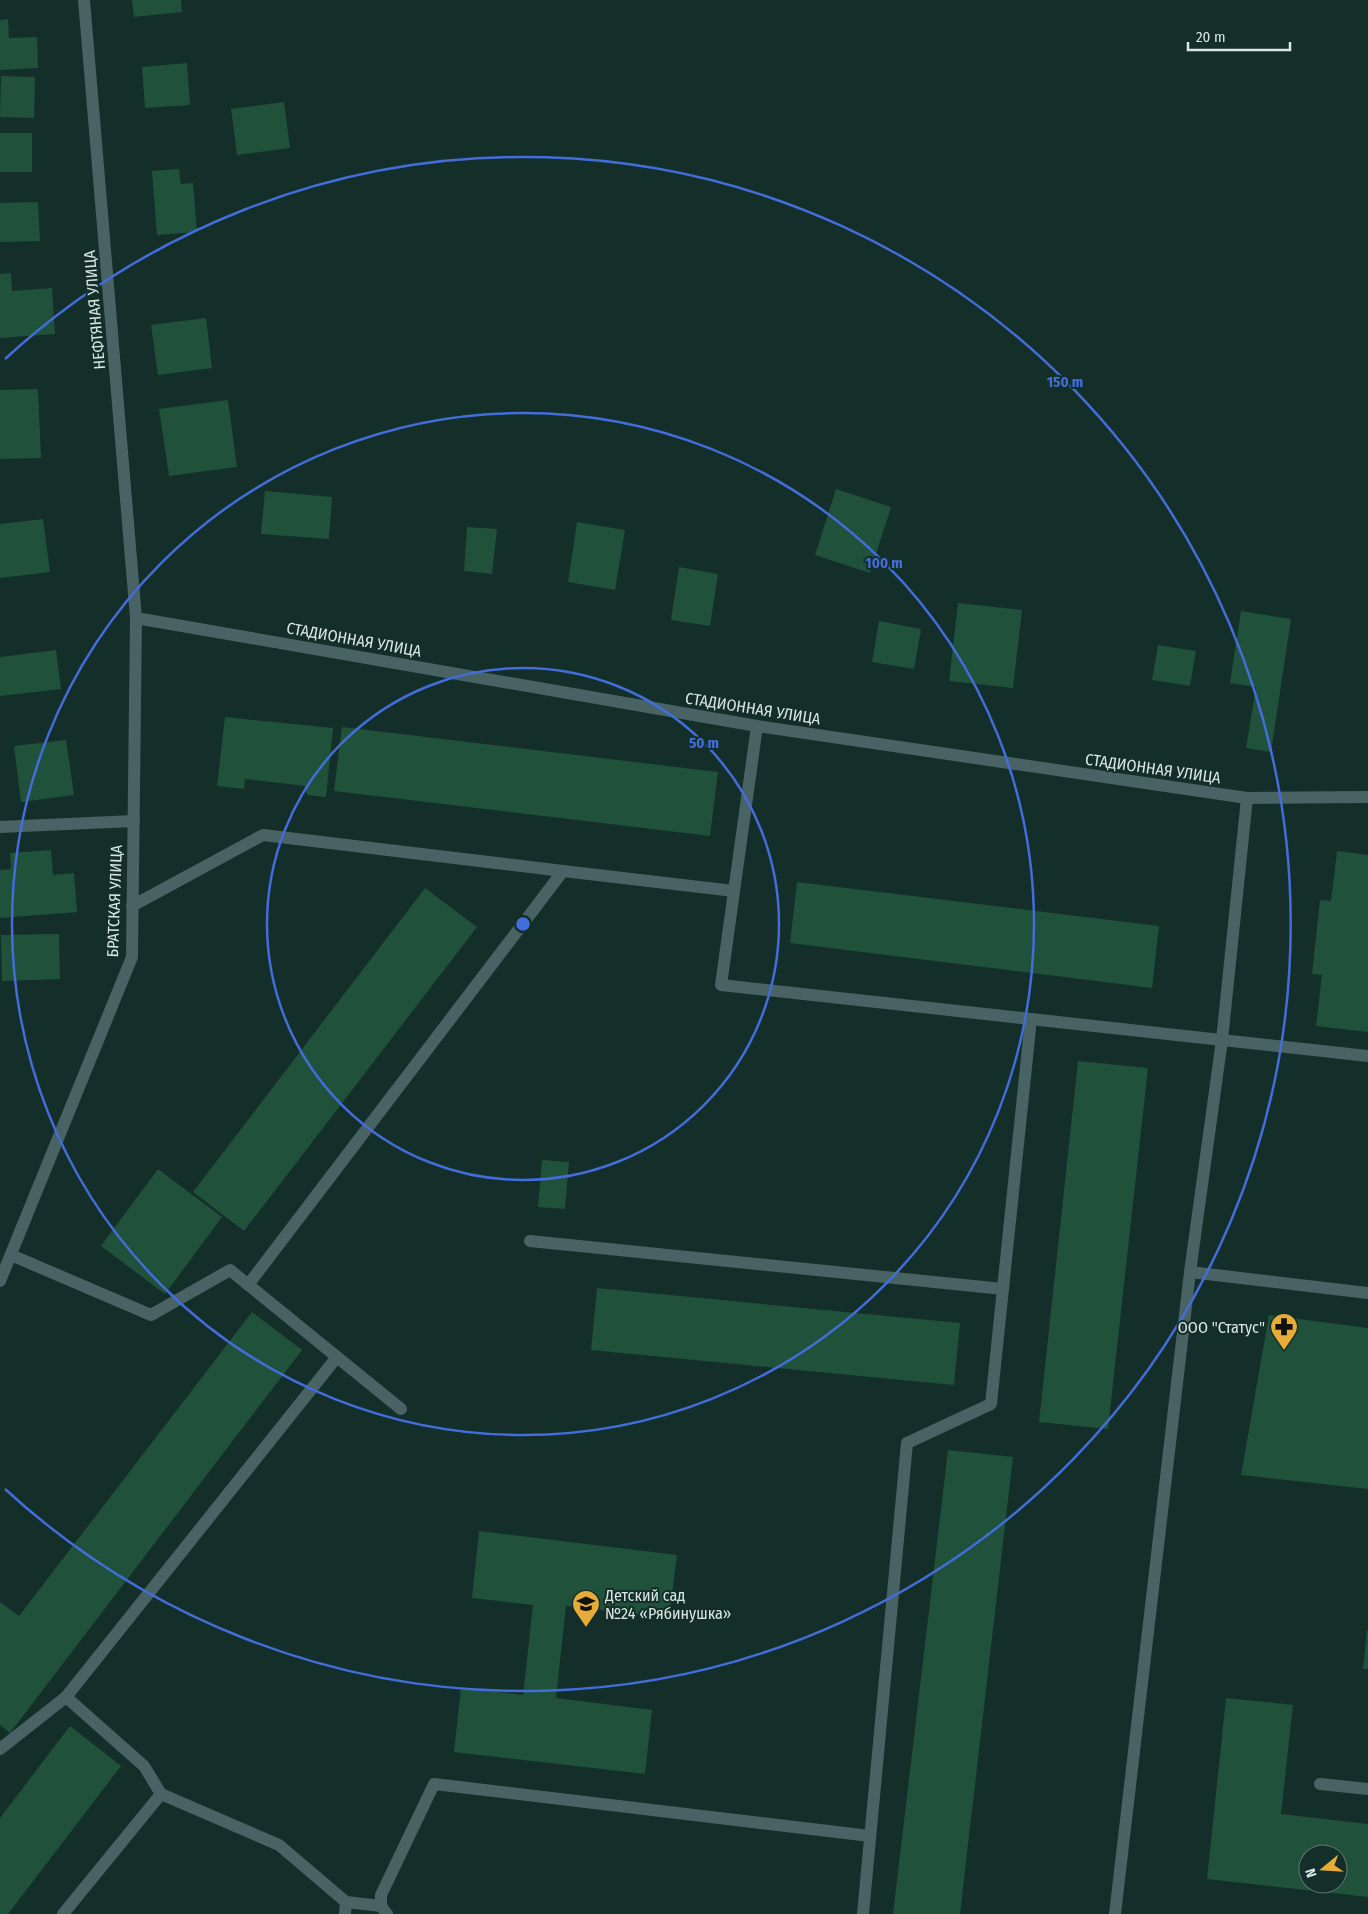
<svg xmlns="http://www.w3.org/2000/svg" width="1368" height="1914" font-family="'Fira Sans Condensed',sans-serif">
<rect width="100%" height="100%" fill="#142e29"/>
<!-- building -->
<g fill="#20513a" fill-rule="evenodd">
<path d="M132,0H181L182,12L134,17Z"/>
<path d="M8,19L9,38L37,37L38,68L0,70V20Z"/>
<path d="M187,63L190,105L145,108L142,67Z"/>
<path d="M1,76L35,77L34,118L0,117Z"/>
<path d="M284,102L290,148L237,155L231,109Z"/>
<rect x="0" y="133" width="32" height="39"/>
<path d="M179,169L181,184L193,183L197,232L157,235L152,171Z"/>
<path d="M38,202L40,241L0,242V203Z"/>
<path d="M11,273L12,291L52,288L55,334L0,338V274Z"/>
<path d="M206,318L212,368L158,375L151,325Z"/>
<path d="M38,389L41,458L0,459V390Z"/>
<path d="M228,400L237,467L169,476L159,409Z"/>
<path d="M836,489L891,507L870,573L815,555Z"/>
<path d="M265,491L332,497L329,539L261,534Z"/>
<path d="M43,519L50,572L0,578V524Z"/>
<path d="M577,522L625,530L615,590L568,582Z"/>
<path d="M467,527L497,529L492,574L464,571Z"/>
<path d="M679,567L718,574L710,626L671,620Z"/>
<path d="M958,603L1022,610L1013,688L949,681Z"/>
<path d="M1241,611L1291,619L1271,752L1246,748L1256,687L1230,683Z"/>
<path d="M879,621L921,629L914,669L872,662Z"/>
<path d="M1158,645L1196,651L1190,686L1152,680Z"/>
<path d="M56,650L61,689L0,696V657Z"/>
<path d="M225,717L333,728L326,797L307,795L305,786L245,779L244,789L217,786Z"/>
<path d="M342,727L718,772L710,836L334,791Z"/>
<path d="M66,740L74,795L21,802L14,746Z"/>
<path d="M51,850L53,875L74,873L77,912L0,918V870L11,869L10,853Z"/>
<path d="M1337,851L1368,855V1032L1316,1026L1322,975L1312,974L1320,900L1331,901Z"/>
<path d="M797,882L1159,926L1152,988L790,943Z"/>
<path d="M425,888L477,927L244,1231L193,1192Z"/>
<path d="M59,934L60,979L2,981L1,935Z"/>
<path d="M1078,1061L1148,1068L1108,1429L1039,1422Z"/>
<path d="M542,1160L569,1162L565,1209L538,1207Z"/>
<path d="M158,1169L222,1217L165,1294L101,1246Z"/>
<path d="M597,1288L960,1323L954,1385L591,1350Z"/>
<path d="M252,1312L302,1350L10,1733L0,1725V1602L19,1616Z"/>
<path d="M1269,1315L1368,1328V1489L1241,1475Z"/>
<path d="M948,1450L1013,1457L960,1914H893Z"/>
<path d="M479,1531L677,1555L669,1618L566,1606L556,1698L652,1710L645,1774L454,1752L461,1688L523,1695L533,1605L472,1598Z"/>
<path d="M1367,1630H1368V1669H1363Z"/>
<path d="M1226,1698L1293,1705L1281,1814L1368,1824V1897L1207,1879ZM1308,1854H1338V1884H1308Z"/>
<path d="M70,1726L121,1766L8,1914H0V1818Z"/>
</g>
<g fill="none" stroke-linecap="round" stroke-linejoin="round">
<!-- minor -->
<g stroke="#496263" stroke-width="12">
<path d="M136,618L757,726L1247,798L1368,797"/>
<path d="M757,726L721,985L1368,1056"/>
<path d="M0,827L134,821"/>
<path d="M132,906L263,835L563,871"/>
<path d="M530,1241L1003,1289"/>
<path d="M11,1255L151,1315L230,1270L401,1409"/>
<path d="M1190,1272L1368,1293"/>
<path d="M0,1281L132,957L136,618L84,0"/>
<path d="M248,1285L563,871L734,891"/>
<path d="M0,1749L66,1697"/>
<path d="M1320,1784L1368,1789"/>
<path d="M161,1794L144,1766L66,1697L337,1357"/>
<path d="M381,1906V1895L434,1784L870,1836"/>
<path d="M63,1914L161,1794L279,1845L346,1902"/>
<path d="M345,1914L346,1902L381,1906L387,1914"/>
<path d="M863,1914L907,1443L991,1404L1031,1019"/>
<path d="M1115,1914L1190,1272L1222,1040L1247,798"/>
</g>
</g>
<!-- distance rings -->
<g fill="none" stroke="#426dda" stroke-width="2.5">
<circle cx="523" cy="924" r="256"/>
<circle cx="523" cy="924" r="511"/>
<path d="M5 359A767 767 0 1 1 5 1489"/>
</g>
<!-- icons -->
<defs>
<symbol id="pharmacy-pin" viewBox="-11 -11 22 30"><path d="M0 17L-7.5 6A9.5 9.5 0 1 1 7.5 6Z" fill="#e7ac37" stroke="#142e29"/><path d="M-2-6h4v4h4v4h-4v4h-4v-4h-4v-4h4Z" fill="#111"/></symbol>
<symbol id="school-pin" viewBox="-11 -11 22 30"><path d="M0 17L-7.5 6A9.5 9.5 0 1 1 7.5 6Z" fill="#e7ac37" stroke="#142e29"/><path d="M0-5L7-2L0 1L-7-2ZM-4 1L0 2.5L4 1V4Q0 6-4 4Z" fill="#111"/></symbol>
</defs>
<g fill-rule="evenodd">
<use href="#pharmacy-pin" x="1268" y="1311" width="32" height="43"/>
<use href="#school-pin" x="570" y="1588" width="32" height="43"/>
</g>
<g text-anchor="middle" stroke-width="4" stroke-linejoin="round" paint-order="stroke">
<!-- street labels -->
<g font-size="16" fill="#d8e7e4" stroke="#142e29">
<text transform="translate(94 310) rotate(-95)" y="6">НЕФТЯНАЯ УЛИЦА</text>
<text transform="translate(354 639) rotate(10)" y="6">СТАДИОННАЯ УЛИЦА</text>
<text transform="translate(753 708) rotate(9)" y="6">СТАДИОННАЯ УЛИЦА</text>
<text transform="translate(1153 768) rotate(8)" y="6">СТАДИОННАЯ УЛИЦА</text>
<text transform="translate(114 901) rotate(-88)" y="6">БРАТСКАЯ УЛИЦА</text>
</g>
<!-- poi labels -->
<g font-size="16" fill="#d8e7e4" stroke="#142e29" text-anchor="end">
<text x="1265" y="1333">ООО "Статус"</text>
<text x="605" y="1601" text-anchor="start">Детский сад<tspan x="605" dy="18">№24 «Рябинушка»</tspan></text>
</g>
</g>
<circle cx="523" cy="924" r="8" fill="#426dda" stroke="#142e29" stroke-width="2.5"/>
<g font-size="15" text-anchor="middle" font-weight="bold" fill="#426dda" stroke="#142e29" stroke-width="4" stroke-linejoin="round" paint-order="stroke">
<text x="1065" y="387">150 m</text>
<text x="884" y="568">100 m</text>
<text x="704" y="748">50 m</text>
</g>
<!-- north arrow -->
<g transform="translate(1323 1869) rotate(252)"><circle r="24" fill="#142e29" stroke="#627874"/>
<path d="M0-4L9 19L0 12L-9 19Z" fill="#e7ac37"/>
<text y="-8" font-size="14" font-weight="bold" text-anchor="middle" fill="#d8e7e4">N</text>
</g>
<!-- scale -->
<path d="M1188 42v8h102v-8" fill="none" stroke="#d8e7e4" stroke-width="2.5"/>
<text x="1196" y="42" font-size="15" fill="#d8e7e4" stroke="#142e29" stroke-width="4" paint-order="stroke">20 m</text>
</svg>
